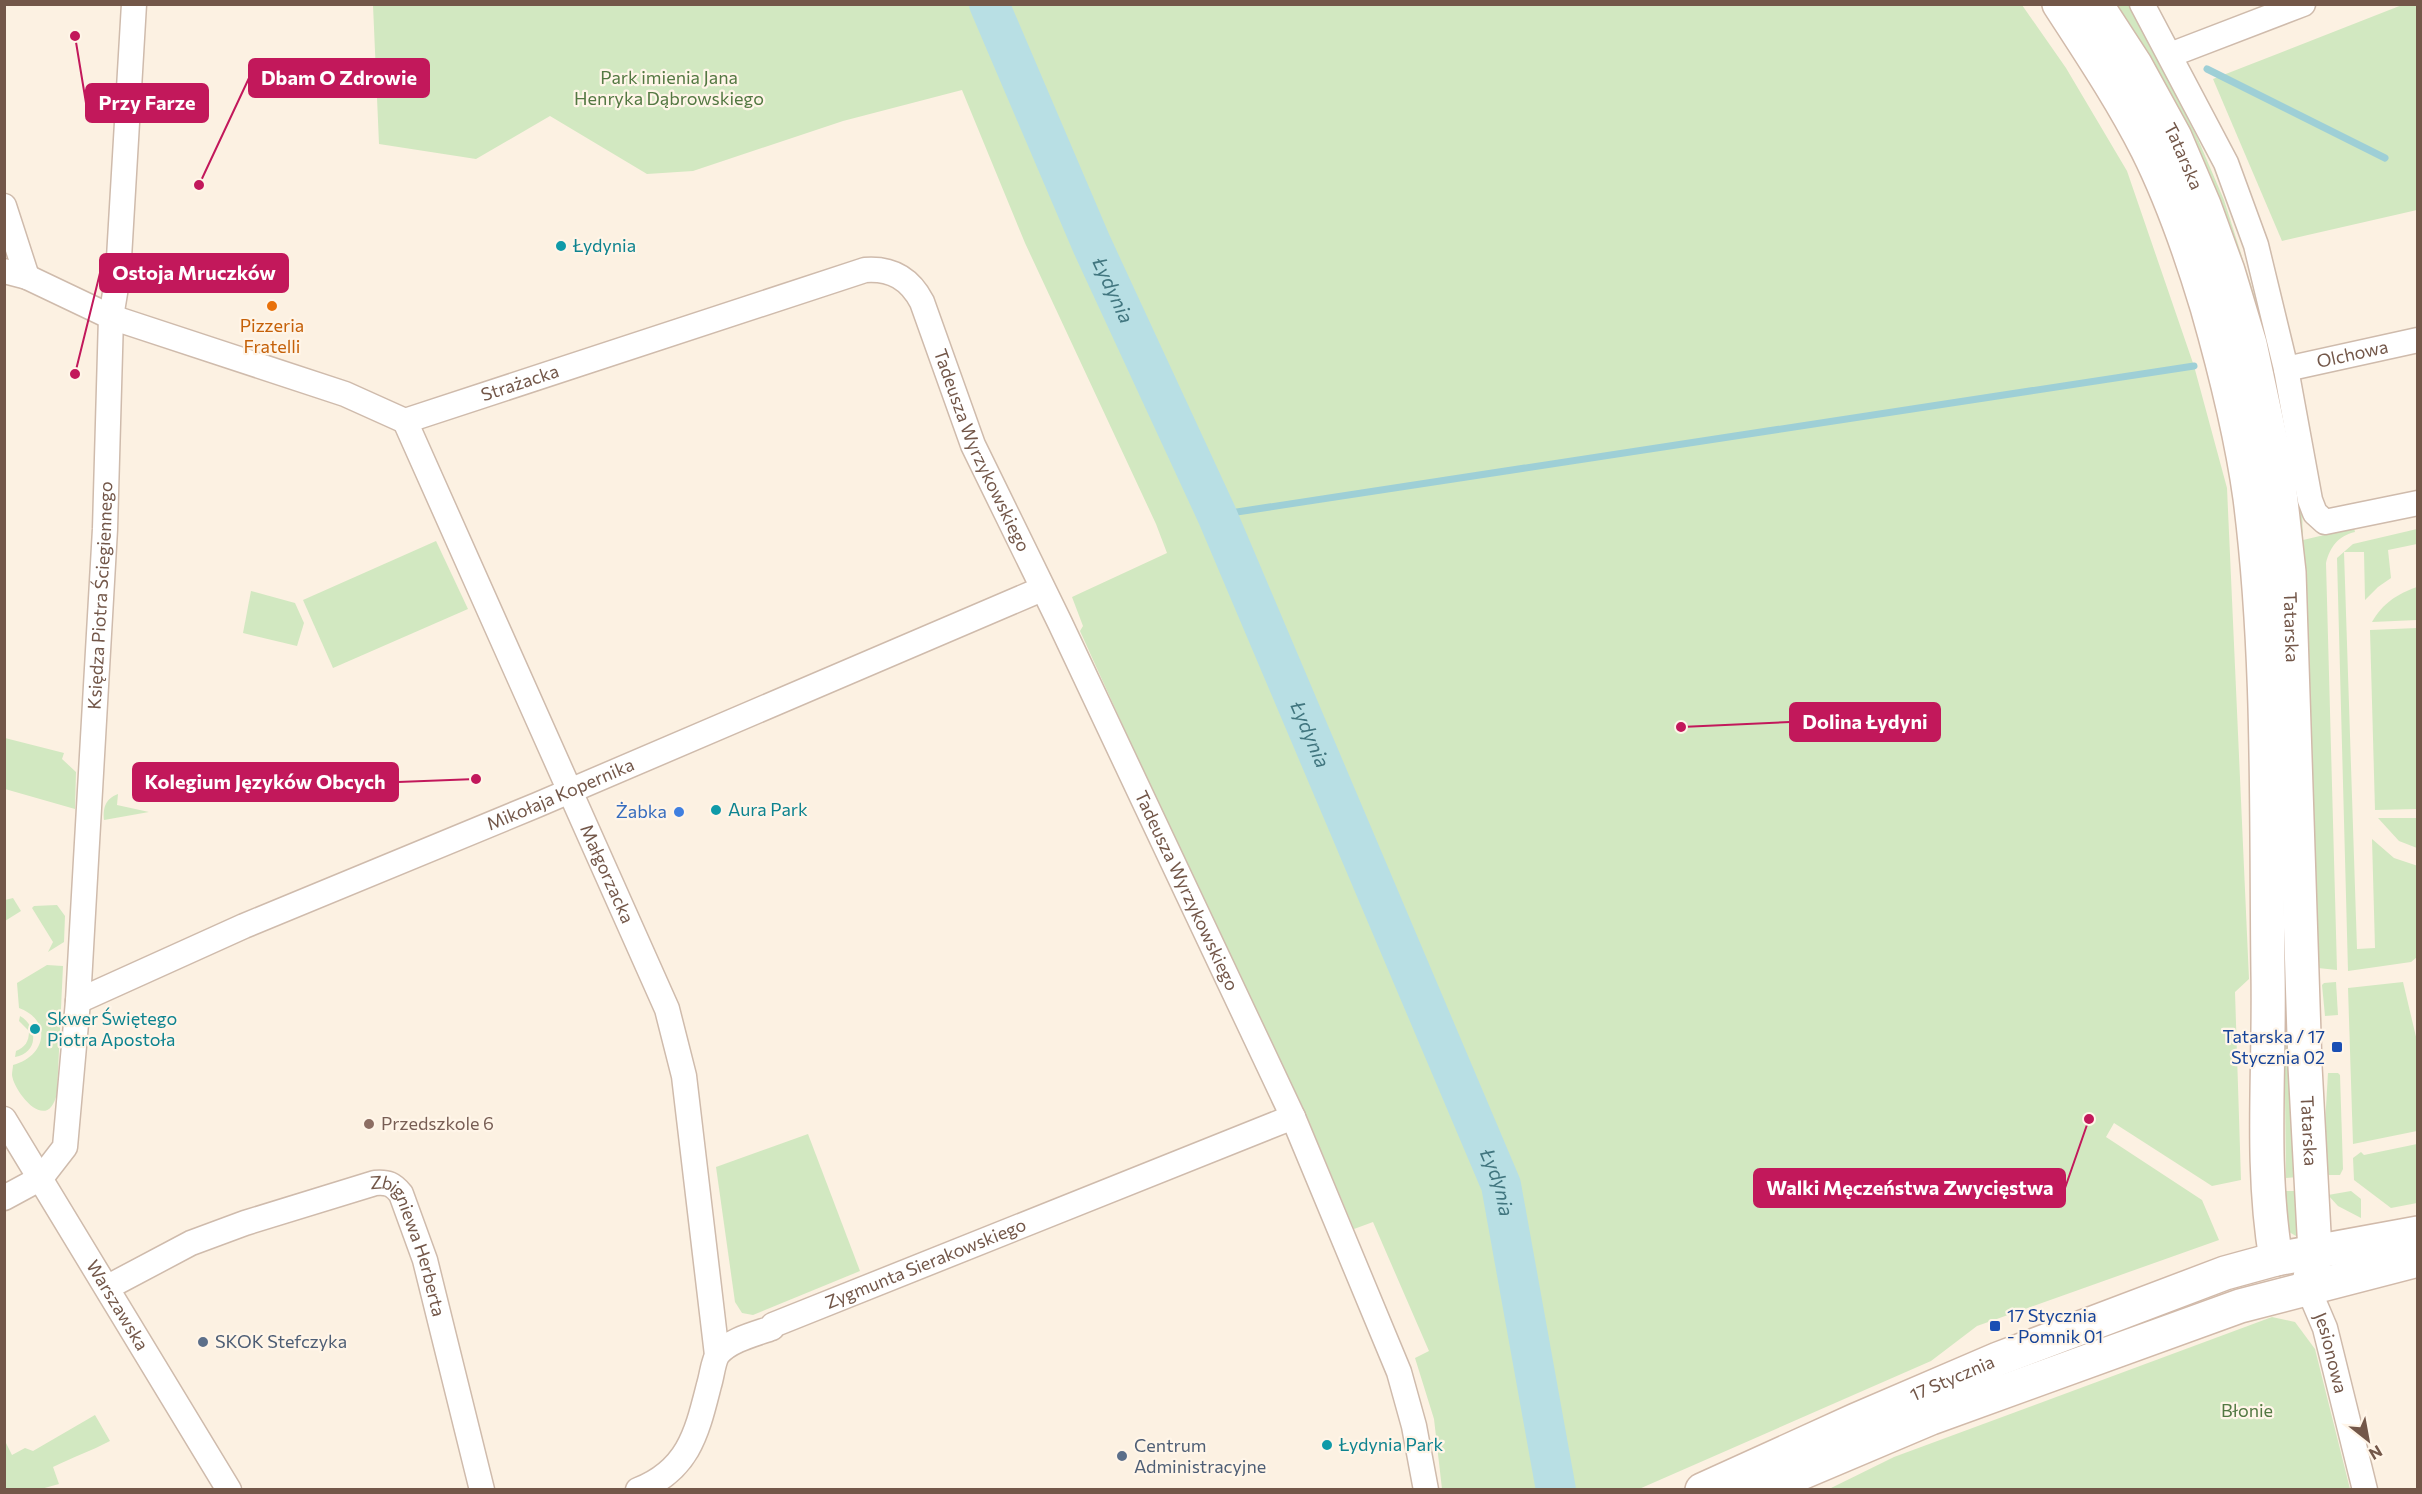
<svg xmlns="http://www.w3.org/2000/svg" width="2422" height="1494" font-family="Commissioner,sans-serif">
<rect width="100%" height="100%" fill="#fcf1e2"/>
<!-- green -->
<g fill="#d2e8c1">
<path d="M373,5H2022L2066,68L2127,171L2194,366L2227,488L2249,979L2235,992L2241,1180L2212,1186L2114,1123L2106,1137L2202,1200L2219,1240L1977,1326L1931,1361L1639,1489H1442L1434,1419L1415,1358L1429,1351L1373,1222L1354,1229L1305,1112L1167,823L1080,631L1083,626L1072,597L1167,553L1156,524L1025,243L962,90L843,121L693,171L647,174L550,116L476,159L379,144Z"/>
<path d="M2110,5H2131L2197,137L2224,200L2266,332L2259,334Z"/>
<path d="M2402,5H2417V210L2282,241L2213,79Z"/>
<path d="M2270,346L2302,510L2303,540L2354,528L2355,532C2338,536 2330,547 2326,563L2337,970L2318,968L2262,348Z"/>
<path d="M2240,353L2260,448L2269,499L2281,648L2298,1177L2286,1178C2285,1057 2282,936 2279,815C2277,728 2278,639 2269,552C2261,485 2249,421 2233,356Z"/>
<path d="M2417,529V544L2388,550L2391,578L2378,587L2365,600L2364,552H2344L2357,949L2375,948L2372,839L2394,858L2418,866L2417,957L2411,962L2348,971L2337,558L2353,544Z"/>
<path d="M436,541L468,609L333,668L303,600Z"/>
<path d="M2417,587V620L2372,622C2383,603 2397,594 2417,587Z"/>
<path d="M251,591L295,603L304,623L297,646L243,633Z"/>
<path d="M2417,628V809L2375,810L2370,630Z"/>
<path d="M5,738L64,753L62,759L76,772L75,809L5,789Z"/>
<path d="M118,794L117,805L149,812L104,820C103,808 105,799 118,794Z"/>
<path d="M2378,818H2417V848L2399,841Z"/>
<path d="M13,898L21,911L5,921V900Z"/>
<path d="M57,905L65,916L64,942L48,952L53,942L32,908L34,906Z"/>
<path d="M47,965L63,966L57,1093C48,1135 14,1092 12,1075C12,1071 13,1068 13,1065C47,1056 52,1020 19,1008L17,983Z"/>
<path d="M2336,982L2338,1015L2325,1016L2322,985L2324,983Z"/>
<path d="M2403,982L2417,1041V1131L2353,1144L2348,988Z"/>
<path d="M20,1016C38,1026 39,1053 15,1057L16,1051C25,1047 29,1042 29,1031L19,1021Z"/>
<path d="M2328,1073H2338L2340,1075L2343,1169L2340,1175H2322Z"/>
<path d="M808,1134L860,1271L753,1315L742,1313L735,1302L716,1167Z"/>
<path d="M2417,1144V1203L2391,1208L2354,1180L2353,1158L2361,1152L2364,1155Z"/>
<path d="M2286,1191H2299V1234L2296,1236L2289,1232L2286,1227Z"/>
<path d="M2351,1191L2361,1199V1218L2338,1206L2328,1195Z"/>
<path d="M2272,1317L2295,1322L2315,1349L2350,1489H1829L1894,1457Z"/>
<path d="M95,1415L110,1441C91,1451 73,1457 53,1467L59,1484L41,1489H5V1441L12,1455L25,1448L33,1451Z"/>
</g>
<g fill="none" stroke-linecap="round" stroke-linejoin="round">
<!-- stream -->
<g stroke="#9ecfd6" stroke-width="7">
<path d="M2207,69L2385,158"/>
<path d="M1217,515L2194,366"/>
</g>
<!-- river -->
<path stroke="#b8dfe4" stroke-width="40" id="s1" d="M989,4L1092,245L1217,515L1501,1185L1556,1490"/>
<defs>
<g id="street">
<path d="M2142,4L2226,163L2256,245L2286,369L2310,500L2315,513L2325,522L2418,503"/>
<path d="M2170,55L2303,4"/>
<path d="M4,206L27,277"/>
<path id="s2" d="M4,271L27,277L111,317L345,394L405,421L865,270C892,268 910,279 922,302L973,445L1060,623L1293,1117L1399,1372L1414,1426L1426,1490"/>
<path id="s3" d="M2286,369L2418,340"/>
<path id="s4" d="M405,421L667,1009L684,1076L717,1355"/>
<path id="s5" d="M78,1001L244,926L537,805L1042,589"/>
<path id="s6" d="M4,1119L229,1490"/>
<path id="s7" d="M4,1198L41,1178L65,1147L78,1001L86,860L105,529L111,317L118,275L134,4"/>
<path id="s8" d="M108,1287L191,1243L245,1223L375,1183C388,1182 393,1184 401,1194L425,1260L482,1490"/>
<path id="s9" d="M2308,1288L2325,1328L2365,1490"/>
<path id="s10" d="M638,1490C689,1470 697,1432 709,1385C712,1376 713,1361 718,1354C730,1340 755,1334 772,1328L773,1325L1293,1117"/>
</g>
<g id="secondary">
<path d="M2059,4C2090,52 2121,98 2147,149C2172,199 2191,254 2207,307C2225,370 2241,433 2250,498C2270,655 2266,815 2268,973C2270,1067 2260,1165 2276,1259"/>
<path id="s11" d="M2096,4L2135,64L2175,137L2204,205L2228,271L2250,344L2278,474L2289,572L2305,1066L2315,1252L2308,1288"/>
<path id="s12" d="M1702,1490L1856,1420L1998,1359L2225,1273L2276,1259L2418,1233"/>
<path d="M1761,1490L1931,1418L2240,1306L2418,1260"/>
</g>
</defs>
<!-- street casing -->
<use href="#street" stroke="#cfbbac" stroke-width="27"/>
<!-- secondary casing -->
<use href="#secondary" stroke="#d1baaa" stroke-width="36"/>
<!-- street -->
<use href="#street" stroke="#fff" stroke-width="24"/>
<!-- secondary -->
<use href="#secondary" stroke="#fff" stroke-width="33"/>
</g>
<!-- markers -->
<g fill="#0f9aa8" stroke="#fff5e8" stroke-width="2">
<circle cx="561" cy="246" r="6"/>
<circle cx="716" cy="810" r="6"/>
<circle cx="35" cy="1029" r="6"/>
<circle cx="1327" cy="1445" r="6"/>
</g>
<circle fill="#e8710a" stroke="#fff5e8" stroke-width="2" cx="272" cy="306" r="6"/>
<circle fill="#3f7fe0" stroke="#fff5e8" stroke-width="2" cx="679" cy="812" r="6"/>
<g fill="#1a4fb4" stroke="#fff5e8" stroke-width="2">
<rect x="2331" y="1041" width="12" height="12" rx="3"/>
<rect x="1989" y="1320" width="12" height="12" rx="3"/>
</g>
<circle fill="#8d6e63" stroke="#fff5e8" stroke-width="2" cx="369" cy="1124" r="6"/>
<g fill="#5c6f8a" stroke="#fff5e8" stroke-width="2">
<circle cx="203" cy="1342" r="6"/>
<circle cx="1122" cy="1456" r="6"/>
</g>
<g text-anchor="middle" stroke-width="4.5" stroke-linejoin="round" paint-order="stroke">
<!-- park labels -->
<g font-size="18" fill="#537842" stroke="#fff5e8">
<text x="669" y="84">Park imienia Jana<tspan x="669" dy="21">Henryka Dąbrowskiego</tspan></text>
<text x="2247" y="1417">Błonie</text>
</g>
<!-- street labels -->
<g font-size="18" fill="#735749" stroke="#fff5e8">
<text dy="6" stroke="none"><textPath href="#s11" startOffset="176">Tatarska</textPath></text>
<text dy="6" stroke="none"><textPath href="#s3" startOffset="68">Olchowa</textPath></text>
<text dy="6" stroke="none"><textPath href="#s2" startOffset="550">Strażacka</textPath></text>
<text dy="6" stroke="none"><textPath href="#s2" startOffset="1143">Tadeusza Wyrzykowskiego</textPath></text>
<text dy="6" stroke="none"><textPath href="#s7" startOffset="634">Księdza Piotra Ściegiennego</textPath></text>
<text dy="6" stroke="none"><textPath href="#s11" startOffset="662">Tatarska</textPath></text>
<text dy="6" stroke="none"><textPath href="#s5" startOffset="525">Mikołaja Kopernika</textPath></text>
<text dy="6" stroke="none"><textPath href="#s4" startOffset="496">Małgorzacka</textPath></text>
<text dy="6" stroke="none"><textPath href="#s2" startOffset="1629">Tadeusza Wyrzykowskiego</textPath></text>
<text dy="6" stroke="none"><textPath href="#s11" startOffset="1166">Tatarska</textPath></text>
<text dy="6" stroke="none"><textPath href="#s8" startOffset="364">Zbigniewa Herberta</textPath></text>
<text dy="6" stroke="none"><textPath href="#s10" startOffset="394">Zygmunta Sierakowskiego</textPath></text>
<text dy="6" stroke="none"><textPath href="#s6" startOffset="218">Warszawska</textPath></text>
<text dy="6" stroke="none"><textPath href="#s9" startOffset="69">Jesionowa</textPath></text>
<text dy="6" stroke="none"><textPath href="#s12" startOffset="274">17 Stycznia</textPath></text>
</g>
<!-- culture labels -->
<g font-size="18" fill="#0d838f" stroke="#fff5e8" text-anchor="start">
<text x="573" y="252">Łydynia</text>
<text x="728" y="816">Aura Park</text>
<text x="47" y="1025">Skwer Świętego<tspan x="47" dy="21">Piotra Apostoła</tspan></text>
<text x="1339" y="1451">Łydynia Park</text>
</g>
<!-- food labels -->
<g font-size="18" fill="#c56008" stroke="#fff5e8">
<text x="272" y="332">Pizzeria<tspan x="272" dy="21">Fratelli</tspan></text>
</g>
<!-- shop labels -->
<g font-size="18" fill="#366cbe" stroke="#fff5e8" text-anchor="end">
<text x="667" y="818">Żabka</text>
</g>
<!-- transit labels -->
<g font-size="18" fill="#164399" stroke="#fff5e8" text-anchor="end">
<text x="2325" y="1043">Tatarska / 17<tspan x="2325" dy="21">Stycznia 02</tspan></text>
<text x="2007" y="1322" text-anchor="start">17 Stycznia<tspan x="2007" dy="21">- Pomnik 01</tspan></text>
</g>
<!-- education labels -->
<g font-size="18" fill="#785e54" stroke="#fff5e8" text-anchor="start">
<text x="381" y="1130">Przedszkole 6</text>
</g>
<!-- service labels -->
<g font-size="18" fill="#4e5e75" stroke="#fff5e8" text-anchor="start">
<text x="215" y="1348">SKOK Stefczyka</text>
<text x="1134" y="1452">Centrum<tspan x="1134" dy="21">Administracyjne</tspan></text>
</g>
<!-- water labels -->
<g font-size="20" font-style="italic" fill="#41767f" stroke="#fff5e8">
<text dy="7" stroke="none"><textPath href="#s1" startOffset="312">Łydynia</textPath></text>
<text dy="7" stroke="none"><textPath href="#s1" startOffset="798">Łydynia</textPath></text>
<text dy="7" stroke="none"><textPath href="#s1" startOffset="1284">Łydynia</textPath></text>
</g>
</g>
<!-- callouts -->
<path fill="none" stroke="#c2185b" stroke-width="2" d="M199 185L249 78M75 36L86 103M75 374L100 273M1681 727L1790 722M476 779L398 782M2089 1119L2065 1188"/>
<g fill="#c2185b" stroke="#fff5e8" stroke-width="2">
<circle cx="199" cy="185" r="6"/>
<circle cx="75" cy="36" r="6"/>
<circle cx="75" cy="374" r="6"/>
<circle cx="1681" cy="727" r="6"/>
<circle cx="476" cy="779" r="6"/>
<circle cx="2089" cy="1119" r="6"/>
</g>
<g fill="#c2185b" stroke="#c2185b" stroke-width="2">
<rect x="249" y="59" width="180" height="38" rx="6"/>
<rect x="86" y="84" width="122" height="38" rx="6"/>
<rect x="100" y="254" width="188" height="38" rx="6"/>
<rect x="1790" y="703" width="150" height="38" rx="6"/>
<rect x="133" y="763" width="265" height="38" rx="6"/>
<rect x="1754" y="1169" width="311" height="38" rx="6"/>
</g>
<g font-size="20" text-anchor="middle" font-weight="bold" fill="#fff">
<text x="339" y="85">Dbam O Zdrowie</text>
<text x="147" y="110">Przy Farze</text>
<text x="194" y="280">Ostoja Mruczków</text>
<text x="1865" y="729">Dolina Łydyni</text>
<text x="265" y="789">Kolegium Języków Obcych</text>
<text x="1910" y="1195">Walki Męczeństwa Zwycięstwa</text>
</g>
<!-- border -->
<rect width="2422" height="1494" fill="none" stroke="#735749" stroke-width="12"/>
<!-- north arrow -->
<g transform="translate(2368 1440) rotate(149)" stroke="#fff5e8" stroke-width="4.5" paint-order="stroke">
<path d="M0-4.5L10 22L0 15L-10 22Z" fill="#735749"/>
<text y="-9" font-size="16" font-weight="bold" text-anchor="middle" fill="#735749">N</text>
</g>
</svg>
